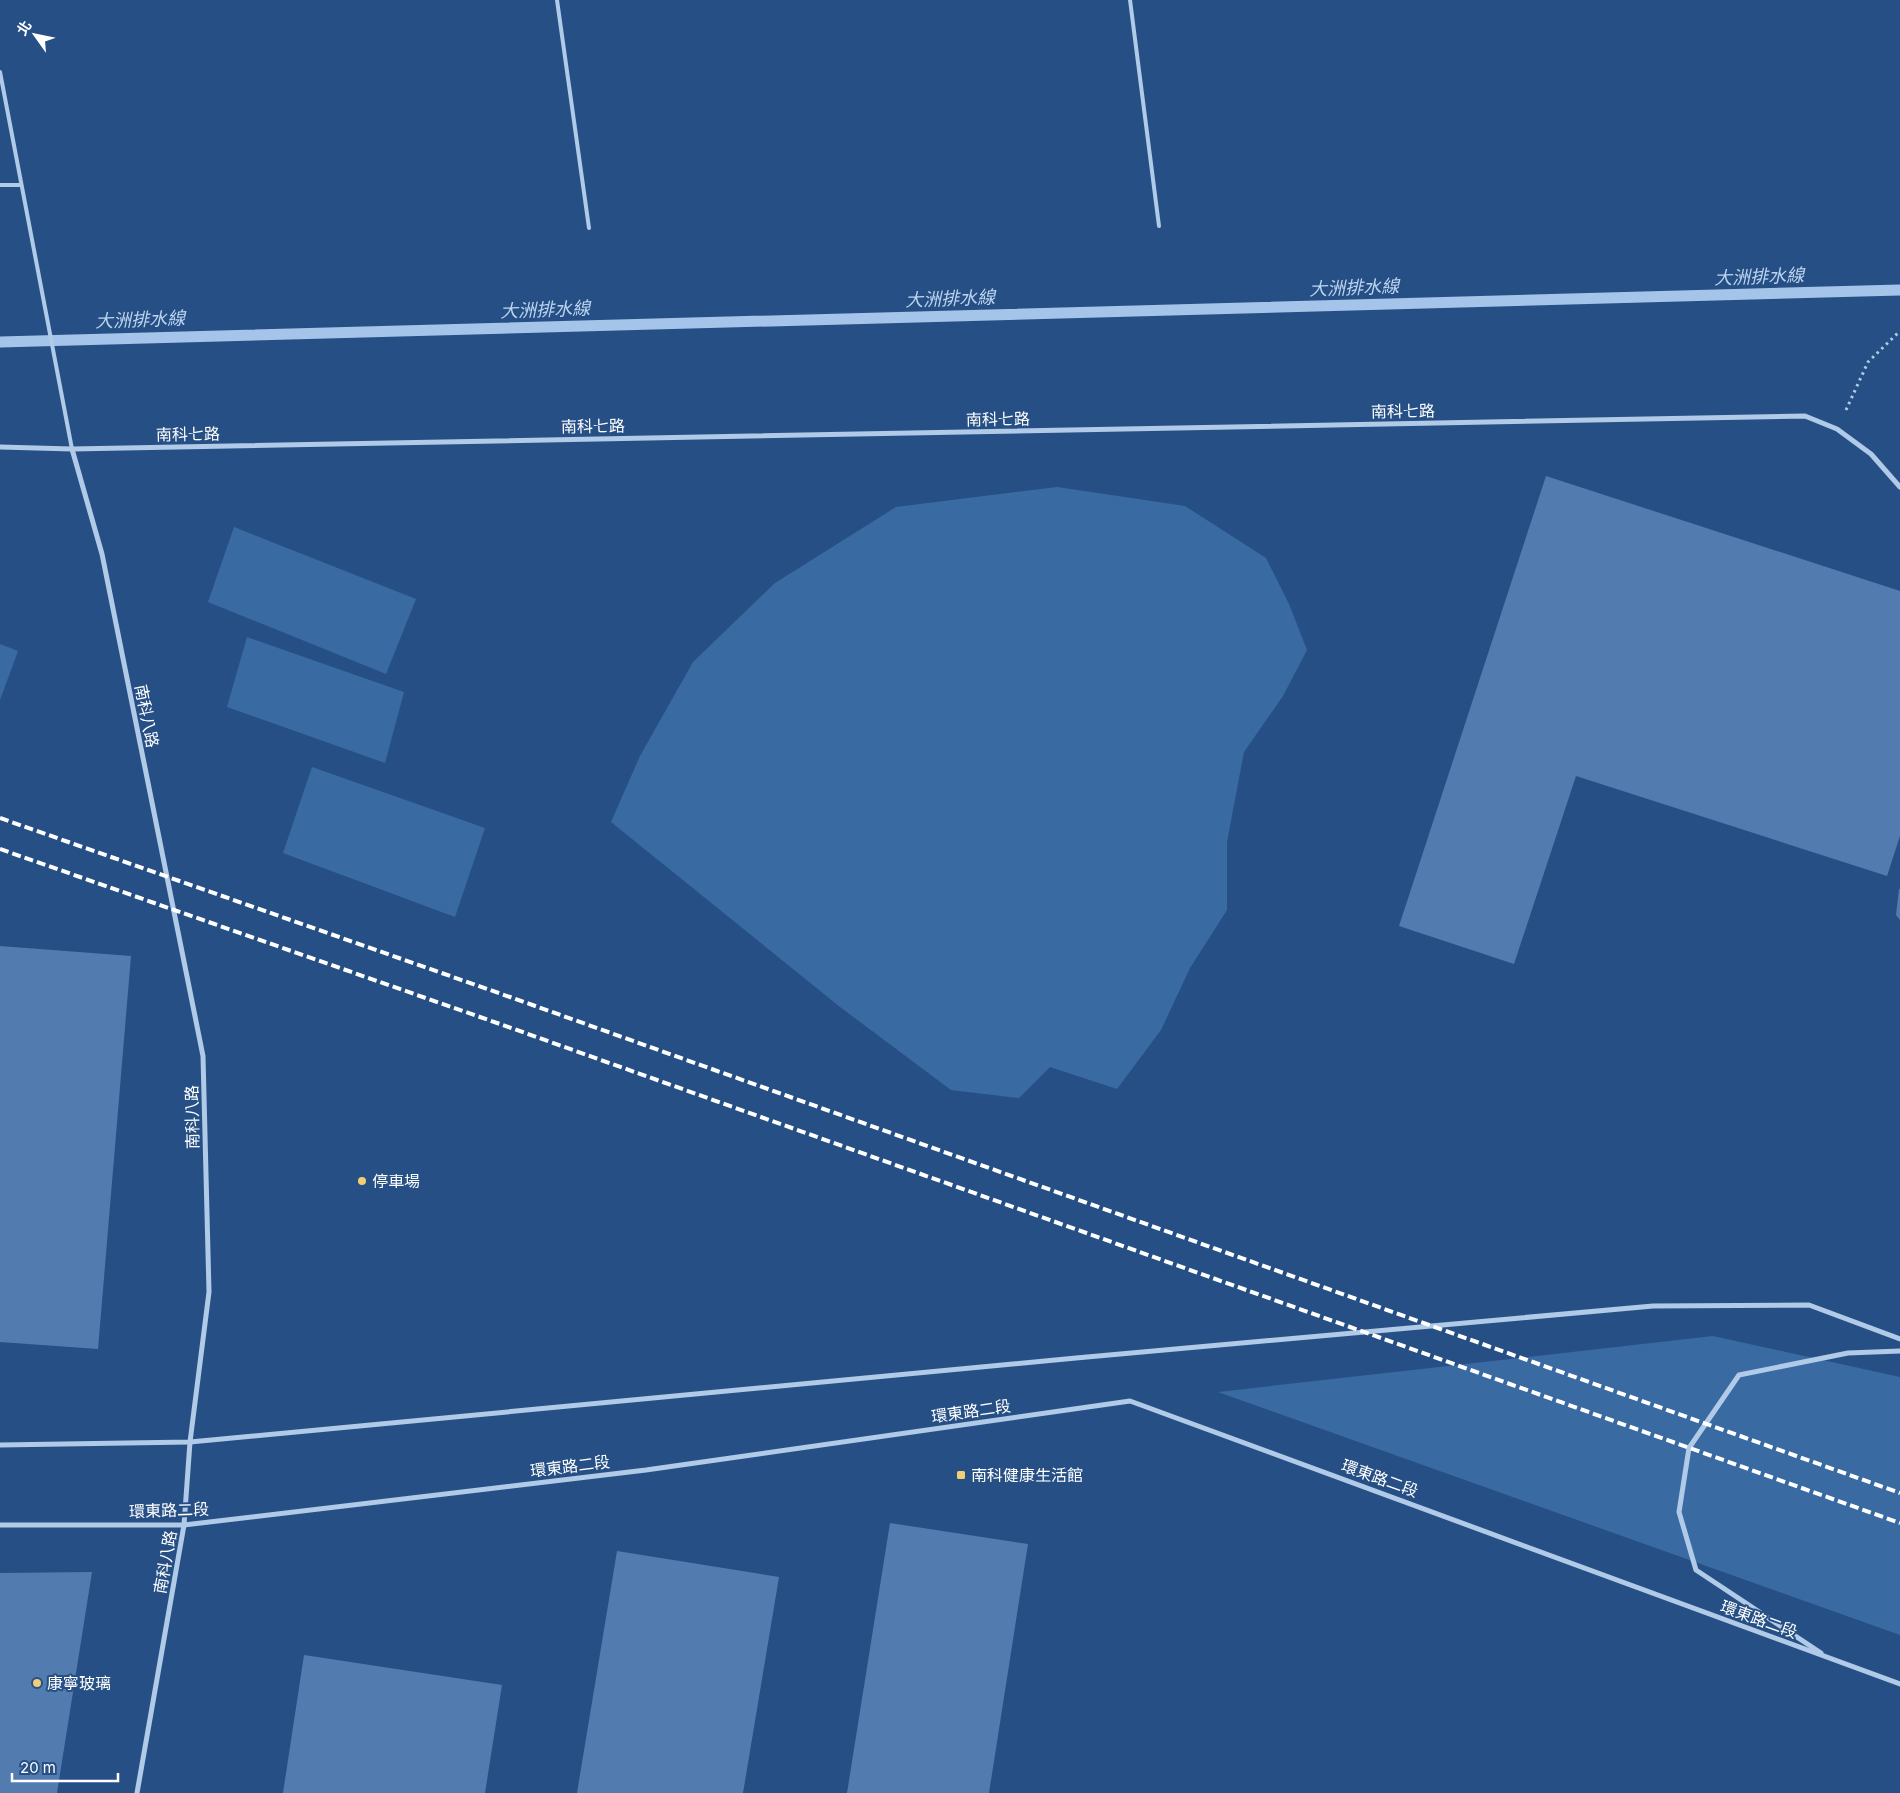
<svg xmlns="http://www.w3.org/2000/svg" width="1900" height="1793" font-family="Inter,'Noto Sans TC',sans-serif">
<rect width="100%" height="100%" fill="#265085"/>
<!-- green -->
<g fill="#3a6aa2">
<path d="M1057,487L1185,506L1266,558L1289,604L1307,650L1283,696L1244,752L1227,842V910L1190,968L1161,1030L1117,1089L1050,1067L1019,1098L951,1090L840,1007L611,822L640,756L693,662L775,583L896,507Z"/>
<path d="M234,527L416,599L386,674L208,602Z"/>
<path d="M247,637L404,692L385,763L227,707Z"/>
<path d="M0,644L18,651L0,700Z"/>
<path d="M312,767L485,828L455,917L283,853Z"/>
<path d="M1713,1336L1900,1377V1635L1218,1392Z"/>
</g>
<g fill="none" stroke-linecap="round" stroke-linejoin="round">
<!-- stream -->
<path stroke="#a5c4e9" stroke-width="11" d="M0,342L1900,290"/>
</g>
<!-- building -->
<g fill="#527caf">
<path d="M1546,476L1900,591V836L1887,876L1576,776L1514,964L1399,926Z"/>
<path d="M1899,889H1900V920L1896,915Z"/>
<path d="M0,946L131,956L98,1349L0,1342Z"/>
<path d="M890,1523L1028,1544L989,1793H847Z"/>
<path d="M617,1551L779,1577L743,1793H577Z"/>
<path d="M92,1572L57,1793H0V1573Z"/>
<path d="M304,1655L502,1685L485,1793H283Z"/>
</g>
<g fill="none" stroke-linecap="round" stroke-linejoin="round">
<!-- path -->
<path stroke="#b0cae8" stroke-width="3" stroke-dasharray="2.5 4" stroke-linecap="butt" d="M1846,410L1868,362L1900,331"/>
<!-- lane -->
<g stroke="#b0cae8" stroke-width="4">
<path d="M557,0L589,228"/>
<path d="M1130,0L1159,226"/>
<path d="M0,72L72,449"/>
<path d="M0,185H21"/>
</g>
<!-- street -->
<g stroke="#b0cae8" stroke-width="5">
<path d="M0,447L72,449L1805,416L1837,429L1871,454L1900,487"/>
<path d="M72,449L102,554L203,1056L209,1292L190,1442L184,1525L137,1793"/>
<path d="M0,1445L190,1442L1076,1358L1653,1306L1809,1305L1900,1339"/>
<path d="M0,1525H184L646,1470L1130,1401L1900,1684"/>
<path d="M1821,1653L1696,1570L1679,1512L1689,1448L1739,1375L1848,1353L1900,1351"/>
</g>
<!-- rail -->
<g stroke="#fff" stroke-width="4" stroke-dasharray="9 4" stroke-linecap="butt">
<path d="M0,818L510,997L1900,1493"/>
<path d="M0,849L500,1024L1900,1523"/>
</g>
</g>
<!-- markers -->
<g fill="#f1cd75" stroke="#265085" stroke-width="2">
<circle cx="362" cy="1181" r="5"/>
<rect x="956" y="1470" width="10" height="10" rx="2.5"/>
<circle cx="37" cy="1683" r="5"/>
</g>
<g text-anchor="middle" stroke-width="4" stroke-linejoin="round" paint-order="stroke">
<!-- street labels -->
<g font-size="16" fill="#fff" stroke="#265085">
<text transform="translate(1403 411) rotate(-1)" y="6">南科七路</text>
<text transform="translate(998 419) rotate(-1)" y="6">南科七路</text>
<text transform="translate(593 426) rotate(-1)" y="6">南科七路</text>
<text transform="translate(188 434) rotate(-1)" y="6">南科七路</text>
<text transform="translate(147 716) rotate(79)" y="6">南科八路</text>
<text transform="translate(192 1117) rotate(-91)" y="6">南科八路</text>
<text transform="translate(971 1411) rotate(-8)" y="6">環東路二段</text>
<text transform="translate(570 1466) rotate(-7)" y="6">環東路二段</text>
<text transform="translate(1380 1478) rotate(20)" y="6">環東路二段</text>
<text transform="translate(169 1510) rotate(-2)" y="6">環東路二段</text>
<text transform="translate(165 1562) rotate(-80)" y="6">南科八路</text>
<text transform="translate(1759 1619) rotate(20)" y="6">環東路二段</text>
</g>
<!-- poi labels -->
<g font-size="16" fill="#fff" stroke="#265085" text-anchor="start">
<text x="372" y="1187">停車場</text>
<text x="971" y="1481">南科健康生活館</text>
<text x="47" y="1689">康寧玻璃</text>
</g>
<!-- water labels -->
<g font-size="18" font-style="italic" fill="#bcd4ef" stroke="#265085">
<text transform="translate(1759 277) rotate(-2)" y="6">大洲排水線</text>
<text transform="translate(1354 288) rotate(-2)" y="6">大洲排水線</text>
<text transform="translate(950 299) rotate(-2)" y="6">大洲排水線</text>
<text transform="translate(545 310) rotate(-2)" y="6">大洲排水線</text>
<text transform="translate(140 320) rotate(-2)" y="6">大洲排水線</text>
</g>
</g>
<!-- north arrow -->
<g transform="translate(35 35) rotate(303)" stroke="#265085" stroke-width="4" paint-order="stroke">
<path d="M0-4L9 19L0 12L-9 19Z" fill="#ffffff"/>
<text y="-8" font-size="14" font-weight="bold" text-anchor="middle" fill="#ffffff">北</text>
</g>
<!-- scale -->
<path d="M12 1773v8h106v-8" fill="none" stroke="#ffffff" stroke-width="2.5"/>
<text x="20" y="1773" font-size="15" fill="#ffffff" stroke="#265085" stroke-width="4" paint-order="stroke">20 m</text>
</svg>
